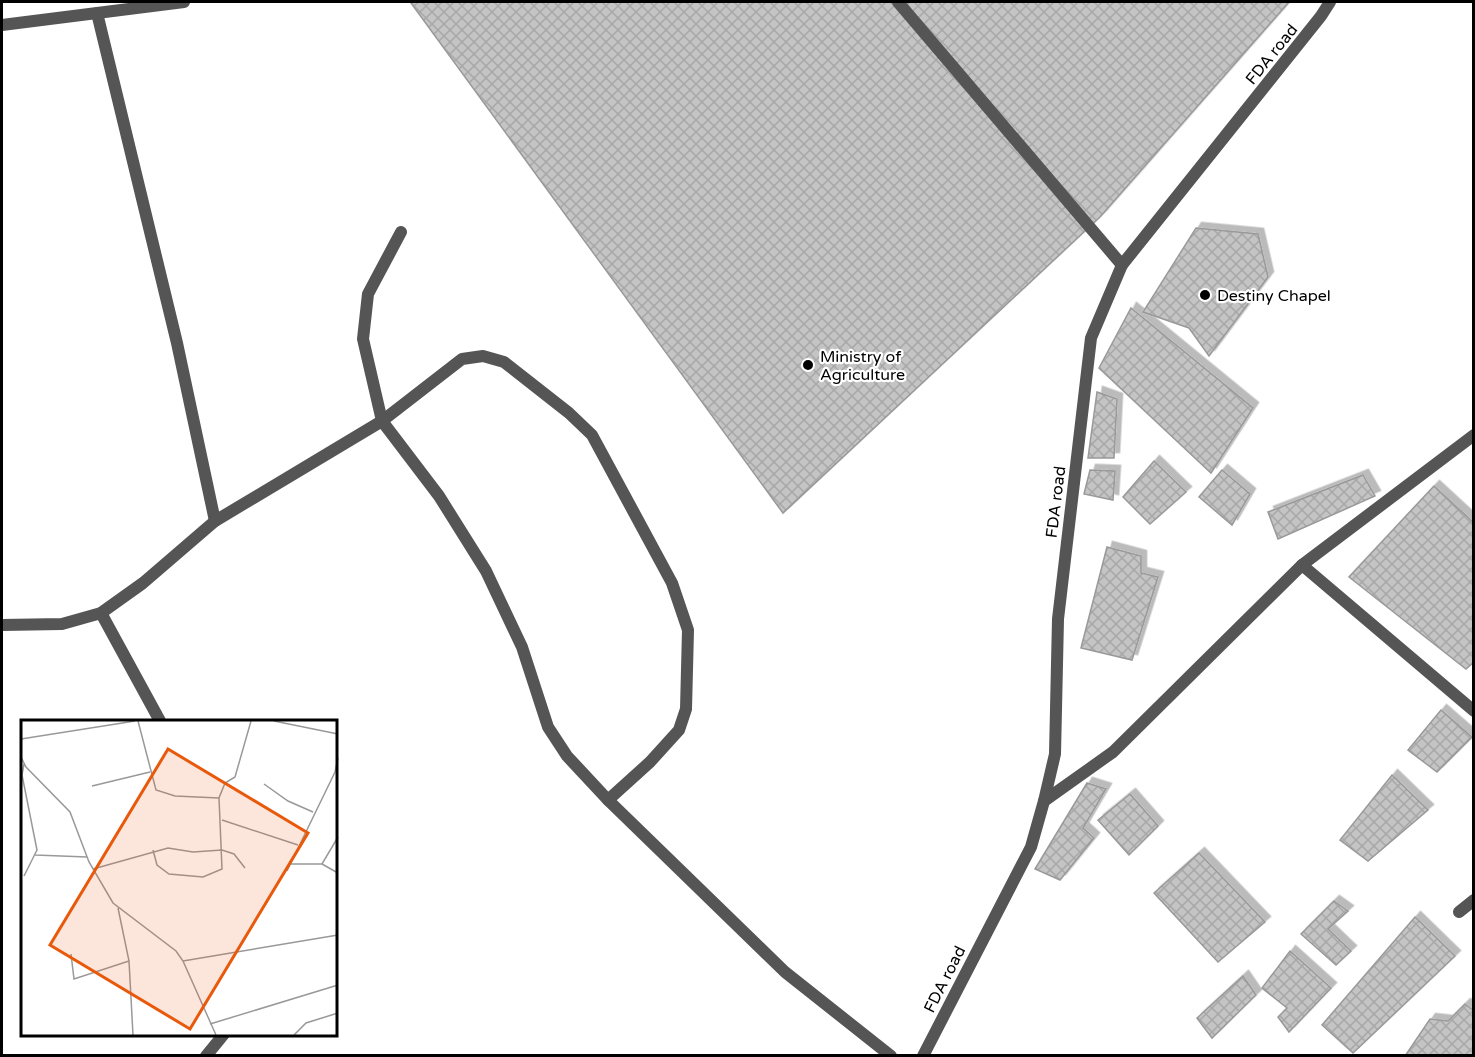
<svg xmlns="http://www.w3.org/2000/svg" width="1475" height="1057" font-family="'Varela Round',sans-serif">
<defs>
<pattern id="building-cross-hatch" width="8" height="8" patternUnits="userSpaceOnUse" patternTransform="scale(1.5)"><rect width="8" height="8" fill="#c4c4c4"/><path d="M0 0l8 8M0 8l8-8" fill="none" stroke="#a7a7a7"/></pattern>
<filter id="shadow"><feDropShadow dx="5.5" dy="-5.5" stdDeviation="0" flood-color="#0004"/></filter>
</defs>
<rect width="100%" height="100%" fill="#fff"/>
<!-- building -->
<g fill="url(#building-cross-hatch)" stroke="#999" stroke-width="1.5" filter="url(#shadow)">
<path d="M413,2H1289L1100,217L783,513L411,3Z"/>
<path d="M1196,228L1258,234L1268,277L1209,356L1189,328L1143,312Z"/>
<path d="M1131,308L1253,408L1211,473L1099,368Z"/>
<path d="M1097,392L1117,399L1114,458H1088Z"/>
<path d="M1154,461L1186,492L1150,524L1123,497Z"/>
<path d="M1090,470L1115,471L1113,500L1084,494Z"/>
<path d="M1222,470L1250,494L1232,525L1199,497Z"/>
<path d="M1363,475L1375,496L1278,539L1268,512Z"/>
<path d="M1434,486L1474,523V662L1466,669L1349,577Z"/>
<path d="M1107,547L1141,556V573L1158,577L1132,660L1081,648Z"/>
<path d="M1441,710L1472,737L1437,772L1408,750Z"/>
<path d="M1392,775L1428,810L1368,861L1340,840Z"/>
<path d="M1087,783L1106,789L1083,828L1094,838L1060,880L1035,869Z"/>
<path d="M1130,794L1158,826L1129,855L1098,820Z"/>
<path d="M1199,853L1265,922L1218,962L1154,893Z"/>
<path d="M1334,901L1348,911L1328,929L1351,951L1336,965L1301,934Z"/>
<path d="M1415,917L1455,956L1353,1053L1322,1025Z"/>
<path d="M1290,951L1331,988L1289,1032L1278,1017L1287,1008L1262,988Z"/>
<path d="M1243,976L1256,995L1212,1038L1197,1018Z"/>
<path d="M1465,1004L1474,1011V1056H1405L1430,1019L1448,1021Z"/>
</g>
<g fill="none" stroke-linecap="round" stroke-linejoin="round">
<!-- minor -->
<g stroke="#555" stroke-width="12">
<path d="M898,2L1122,265"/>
<path d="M97,13L177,343L215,521"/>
<path d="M2,25L184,2"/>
<path d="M401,232L368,294L363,339L382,421L439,496L486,571L522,647L548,727L567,756L608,800L785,972L891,1056"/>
<path d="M1302,565L1474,435"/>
<path d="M101,613L160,721"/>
<path d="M2,625L62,624L101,613L143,583L215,521L382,421L462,359L483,356L504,362L569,413L592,435L672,583L688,630L686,709L679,730L650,762L608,800"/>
<path d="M1044,801L1113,752L1302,565L1474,711"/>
<path d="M1459,912L1474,900"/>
<path d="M206,1056L224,1034"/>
</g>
<!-- tertiary -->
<path stroke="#555" stroke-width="12" d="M923,1056L1031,847L1044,801L1055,754L1058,619L1091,338L1122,265L1321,16L1330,2"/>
</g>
<!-- markers -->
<g fill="#000" stroke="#fff" stroke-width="2">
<circle cx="1205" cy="295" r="6"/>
<circle cx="808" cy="365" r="6"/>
</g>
<g text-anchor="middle" stroke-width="4.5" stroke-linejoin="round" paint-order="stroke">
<!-- street labels -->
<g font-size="16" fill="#000" stroke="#fff">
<text transform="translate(1271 54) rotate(-51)" y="6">FDA road</text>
<text transform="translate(1055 502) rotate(-83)" y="6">FDA road</text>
<text transform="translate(944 979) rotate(-63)" y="6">FDA road</text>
</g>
<!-- poi labels -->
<g font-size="16" fill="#000" stroke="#fff" text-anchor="start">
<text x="1217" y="301">Destiny Chapel</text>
<text x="820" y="362">Ministry of<tspan x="820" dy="18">Agriculture</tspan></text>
</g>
</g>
<!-- overview -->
<g transform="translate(21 720)">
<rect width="316" height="316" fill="#fff"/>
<path fill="none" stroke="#999" stroke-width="1.5" d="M117,1L135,70L154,76L198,78M253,1L317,14M0,19L114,1M0,37L5,47L49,92L68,142L92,183L155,231L162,241L195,315M3,44L1,55L16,130L3,156M243,64L267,81L292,92M71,66L129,52M201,100L277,125M132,130L136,145L148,154L182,157L201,149L198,78L204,63L214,57L230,1M14,135L66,137M269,144H301L317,117M301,144L317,153M72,149L147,128L172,132L201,130L213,134L224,148M266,151L314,52L317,38M50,234L53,259L108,241L97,188M108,241L112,315M162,241L317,215M189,304L317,265M273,315L285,303L317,293"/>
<path fill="#e8590c" fill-opacity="0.15" stroke="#e8590c" stroke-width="3" d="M147,29L287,113L169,309L29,225Z"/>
<rect width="316" height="316" fill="none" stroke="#000" stroke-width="3"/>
</g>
<!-- border -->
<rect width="1475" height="1057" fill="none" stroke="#000000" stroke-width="6"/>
</svg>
